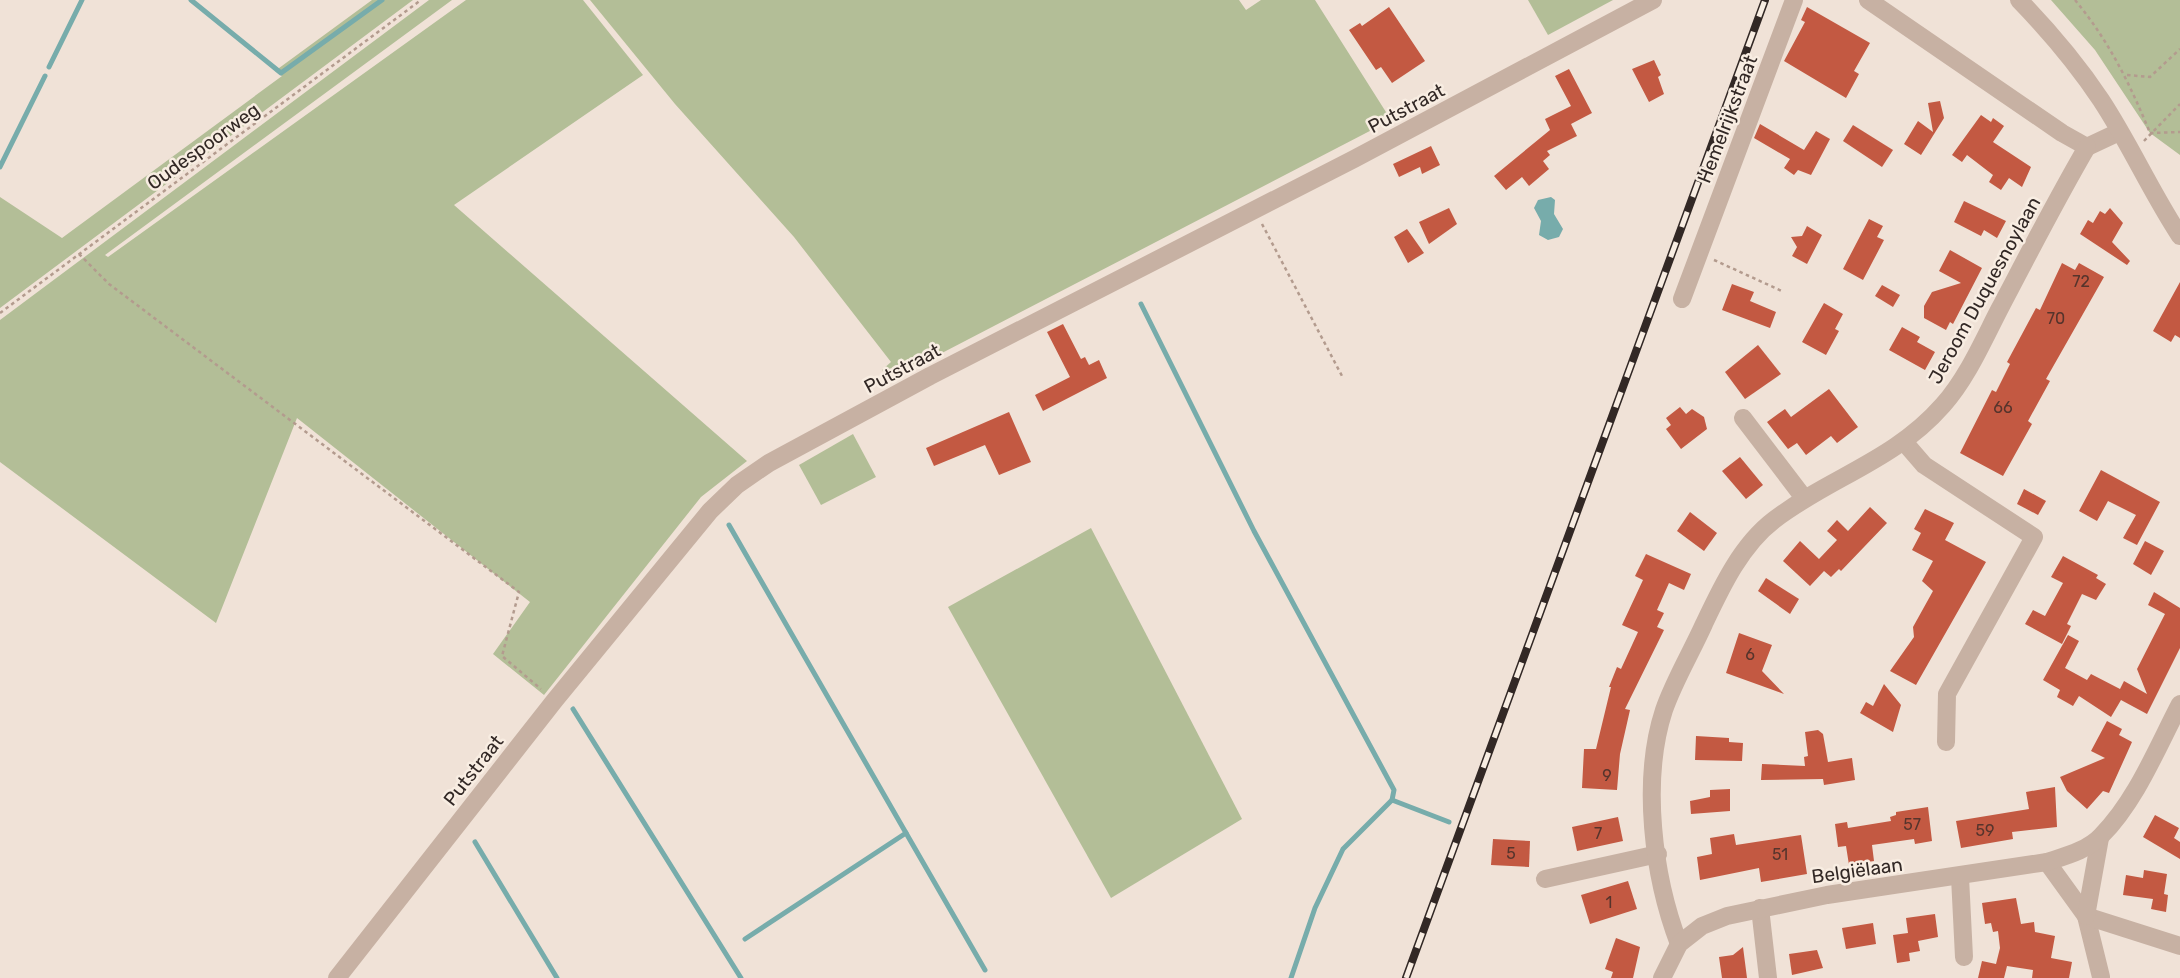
<svg xmlns="http://www.w3.org/2000/svg" width="2180" height="978" font-family="Rubik,sans-serif">
<rect width="100%" height="100%" fill="#f0e2d7"/>
<!-- green -->
<g fill="#b3be97">
<path d="M372,0H413L0,308V197L62,238L282,76L275,71Z"/>
<path d="M429,0H452L105,255L108,257L466,0H583L643,75L454,205L747,461L701,497L544,695L493,654L530,602L297,418L216,623L0,462V320Z"/>
<path d="M590,0H1239L1246,10L1261,0H1315L1391,120L890,380L882,370L891,362L794,237L675,104Z"/>
<path d="M1528,0H1613L1548,35Z"/>
<path d="M2051,0H2180V155L2150,133L2095,50Z"/>
<path d="M853,434L876,477L821,505L799,465Z"/>
<path d="M1091,528L1242,819L1111,898L948,607Z"/>
</g>
<!-- water -->
<path fill="#77acab" d="M1551,197L1555,200L1554,214L1563,229L1559,237L1548,240L1539,235L1541,221L1534,208L1538,200Z"/>
<g fill="none" stroke-linecap="round" stroke-linejoin="round">
<!-- stream -->
<g stroke="#77acab" stroke-width="5">
<path d="M191,0L281,73L382,0"/>
<path d="M49,67L82,0"/>
<path d="M0,167L45,76"/>
<path d="M1141,304L1254,531L1394,790L1392,800"/>
<path d="M729,525L906,833"/>
<path d="M573,709L741,978"/>
<path d="M475,842L557,978"/>
<path d="M745,939L906,833L985,970"/>
<path d="M1291,978L1315,908L1343,849L1392,800L1449,822"/>
</g>
</g>
<!-- building -->
<g fill="#c35942">
<path d="M1389,7L1425,61L1392,83L1381,67L1376,70L1349,30L1360,23L1362,26Z"/>
<path d="M1807,7L1870,43L1854,71L1859,74L1846,98L1784,61L1805,22L1801,20Z"/>
<path d="M1654,60L1661,75L1658,77L1664,94L1649,102L1632,69Z"/>
<path d="M1569,69L1592,113L1571,124L1577,136L1547,151L1550,155L1543,161L1549,169L1529,186L1522,177L1506,190L1494,176L1550,130L1545,119L1571,106L1555,76Z"/>
<path d="M1940,101L1944,118L1921,155L1904,144L1918,121L1933,132L1928,103Z"/>
<path d="M1981,115L1991,122L1993,118L2004,126L1993,142L2031,167L2022,187L2009,178L2001,190L1989,182L1993,175L1967,155L1962,162L1952,155Z"/>
<path d="M1760,124L1804,150L1816,131L1830,139L1811,175L1798,170L1794,175L1784,168L1790,159L1754,138Z"/>
<path d="M1853,125L1893,150L1882,167L1843,141Z"/>
<path d="M1431,146L1440,165L1422,174L1420,167L1399,177L1393,164Z"/>
<path d="M1964,201L2006,221L1997,238L1984,230L1981,236L1954,222Z"/>
<path d="M1449,208L1457,224L1429,244L1419,222Z"/>
<path d="M2110,208L2123,223L2112,242L2130,261L2127,265L2080,234L2088,220L2093,223L2100,211L2105,214Z"/>
<path d="M1869,219L1883,226L1877,237L1884,240L1863,280L1843,269Z"/>
<path d="M1807,226L1822,235L1807,264L1792,256L1797,247L1791,237L1802,236Z"/>
<path d="M1407,229L1424,253L1408,263L1394,237Z"/>
<path d="M1950,250L1982,268L1953,324L1950,322L1946,330L1924,318V306L1932,292L1961,283L1939,271Z"/>
<path d="M2062,263L2075,270L2079,263L2104,277L2046,379L2050,381L2028,421L2032,424L2003,476L1960,453L1992,390L1996,392L2010,364L2007,362L2036,308L2040,310Z"/>
<path d="M2180,282V338L2175,335L2171,342L2153,331Z"/>
<path d="M1732,284L1754,292L1750,301L1776,312L1770,328L1722,310Z"/>
<path d="M1882,285L1900,295L1893,307L1875,296Z"/>
<path d="M1824,303L1843,314L1835,329L1839,331L1826,355L1802,342Z"/>
<path d="M1063,324L1081,359L1085,357L1089,365L1099,360L1107,378L1043,411L1035,395L1070,377L1047,332Z"/>
<path d="M1902,327L1920,337L1917,342L1935,352L1925,370L1889,350Z"/>
<path d="M1758,345L1781,374L1745,399L1725,372Z"/>
<path d="M1829,389L1858,427L1837,443L1831,436L1806,455L1797,443L1788,449L1767,422L1785,409L1791,417Z"/>
<path d="M1680,407L1686,414L1692,409L1704,417L1707,429L1681,449L1666,429L1671,425L1666,418Z"/>
<path d="M1009,412L1031,462L999,475L985,445L934,466L926,448Z"/>
<path d="M1740,457L1763,485L1746,499L1722,471Z"/>
<path d="M2101,470L2160,502L2137,545L2123,538L2136,515L2108,501L2097,521L2079,511Z"/>
<path d="M2024,489L2046,501L2038,515L2017,504Z"/>
<path d="M1870,507L1887,523L1841,571L1839,569L1831,577L1824,571L1810,586L1783,561L1800,541L1819,559L1837,540L1827,531L1837,520L1848,531Z"/>
<path d="M1925,509L1954,523L1945,540L1986,562L1916,685L1890,671L1914,637L1913,627L1933,591L1922,581L1933,561L1912,550L1921,533L1914,529Z"/>
<path d="M1690,512L1717,533L1704,551L1677,531Z"/>
<path d="M2145,541L2164,551L2151,575L2133,564Z"/>
<path d="M1646,554L1691,574L1684,590L1669,583L1657,610L1664,613L1657,627L1664,630L1625,709L1630,710L1620,754L1617,790L1582,788L1584,749H1596L1611,687H1609L1617,667L1621,669L1638,632L1622,625L1643,580L1635,576Z"/>
<path d="M2063,556L2098,575L2096,578L2106,584L2096,600L2082,594L2067,624L2071,626L2062,644L2025,624L2033,610L2045,616L2063,583L2051,577Z"/>
<path d="M1766,578L1799,599L1790,614L1758,591Z"/>
<path d="M2154,592L2180,608V648L2147,714L2121,700L2111,717L2079,696L2073,706L2057,697L2060,690L2043,680L2068,635L2079,641L2065,668L2087,680L2091,674L2120,689L2124,681L2147,694L2137,669L2165,614L2148,605Z"/>
<path d="M1739,633L1772,645L1762,671L1784,694L1726,673Z"/>
<path d="M1884,684L1901,705L1893,732L1860,713L1866,702L1873,706Z"/>
<path d="M2107,721L2122,729L2119,735L2132,742L2109,793L2103,791L2087,809L2067,791L2060,777L2105,758L2091,751Z"/>
<path d="M1818,730L1823,734L1828,762L1852,758L1855,780L1824,785L1823,779L1761,780L1762,764L1805,766L1804,757L1808,756L1805,732Z"/>
<path d="M1696,736L1729,738V742L1743,743L1742,761L1695,760Z"/>
<path d="M2055,787L2057,827L2012,832L2013,839L1961,848L1956,821L2029,809L2026,792Z"/>
<path d="M1730,789V811L1691,814L1690,801L1710,797V790Z"/>
<path d="M1928,807L1932,841L1915,844L1914,839L1872,845L1874,861L1849,865L1846,846L1838,847L1835,824L1847,822L1848,828L1891,821L1890,817L1896,815V812Z"/>
<path d="M2155,815L2179,828L2174,838L2180,842V859L2143,837Z"/>
<path d="M1618,817L1623,841L1577,851L1572,827Z"/>
<path d="M1734,834L1736,845L1801,835L1807,874L1761,882L1759,868L1700,880L1697,857L1712,854L1710,838Z"/>
<path d="M1493,839L1530,841L1529,867L1491,865Z"/>
<path d="M2144,870L2167,874L2164,894L2168,895L2166,912L2151,909L2153,899L2123,895L2126,875L2143,878Z"/>
<path d="M1628,881L1637,909L1590,924L1581,895Z"/>
<path d="M2016,898L2021,924L2034,922L2035,932L2055,936L2051,958L2072,962L2069,978H2032L2033,970L2007,966L2004,978H1978L1982,961L1996,964L2000,948L1998,931L1993,932L1991,923L1985,924L1982,903Z"/>
<path d="M1935,914L1938,937L1918,941L1920,951L1909,953L1910,961L1897,963L1893,935L1908,933L1906,918Z"/>
<path d="M1873,923L1876,944L1846,949L1842,928Z"/>
<path d="M1616,938L1640,947L1633,978H1611L1613,972L1605,969Z"/>
<path d="M1743,947L1747,978H1722L1719,957L1733,955Z"/>
<path d="M1817,950L1823,968L1792,975L1789,954Z"/>
</g>
<g fill="none" stroke-linecap="round" stroke-linejoin="round">
<!-- path -->
<g stroke="#b39b8e" stroke-width="2.5" stroke-dasharray="3.5 3.5" stroke-linecap="butt">
<path d="M2075,0C2109,41 2130,84 2150,133"/>
<path d="M2127,75L2150,77L2180,49"/>
<path d="M2150,133L2180,132"/>
<path d="M2144,141L2180,104"/>
<path d="M1262,224L1342,376"/>
<path d="M79,254L109,284L519,592L502,656L541,689"/>
<path d="M1714,260L1784,292"/>
<path d="M0,313L421,0"/>
</g>
<!-- minor -->
<g stroke="#c7b1a3" stroke-width="18">
<path d="M1868,0L2062,133L2087,147L2119,132"/>
<path d="M2019,0C2049,31 2077,64 2101,100C2130,144 2151,192 2180,236"/>
<path d="M1682,299L1794,0"/>
<path d="M1743,418L1804,498"/>
<path d="M1905,443L1924,465L2034,537L1947,694L1946,742"/>
<path d="M2047,862L2086,916L2101,977"/>
<path d="M1960,877L1964,957"/>
<path d="M1545,879L1658,854"/>
<path d="M1760,908L1768,978"/>
<path d="M2086,916L2180,946"/>
<path d="M2086,916L2100,838"/>
<path d="M1679,944C1653,876 1641,780 1664,710C1674,681 1691,653 1704,624C1721,588 1741,545 1774,520C1830,477 1894,461 1943,405C1967,378 1983,341 1999,310C2028,255 2056,200 2087,147"/>
<path d="M337,978L555,700L710,511L737,485L769,463L930,376L1354,159L1653,0"/>
<path d="M1662,978L1679,944L1702,926L1727,916L1827,895L2047,862C2065,856 2088,850 2101,836C2136,801 2157,748 2180,704"/>
</g>
<defs>
<path id="rail" d="M1406,978L1765,0"/>
</defs>
<!-- rail casing -->
<use href="#rail" stroke="#322825" stroke-width="8"/>
<!-- rail -->
<use href="#rail" stroke="#f8ede2" stroke-width="5" stroke-dasharray="16" stroke-linecap="butt"/>
</g>
<g text-anchor="middle" stroke-width="5" stroke-linejoin="round" paint-order="stroke">
<!-- number labels -->
<g font-size="16" fill="#56342c">
<text x="2081" y="287">72</text>
<text x="2056" y="324">70</text>
<text x="2003" y="413">66</text>
<text x="1750" y="660">6</text>
<text x="1607" y="781">9</text>
<text x="1912" y="830">57</text>
<text x="1985" y="836">59</text>
<text x="1598" y="839">7</text>
<text x="1511" y="859">5</text>
<text x="1780" y="860">51</text>
<text x="1609" y="908">1</text>
</g>
<!-- street labels -->
<g font-size="19" fill="#322825" stroke="#f8ede2">
<text transform="translate(1406 108) rotate(-28)" y="7">Putstraat</text>
<text transform="translate(1727 119) rotate(-69)" y="7">Hemelrijkstraat</text>
<text transform="translate(203 146) rotate(-36)" y="7">Oudespoorweg</text>
<text transform="translate(1984 290) rotate(-61)" y="7">Jeroom Duquesnoylaan</text>
<text transform="translate(902 368) rotate(-28)" y="7">Putstraat</text>
<text transform="translate(473 770) rotate(-52)" y="7">Putstraat</text>
<text transform="translate(1857 870) rotate(-8)" y="7">Belgiëlaan</text>
</g>
</g>
</svg>
